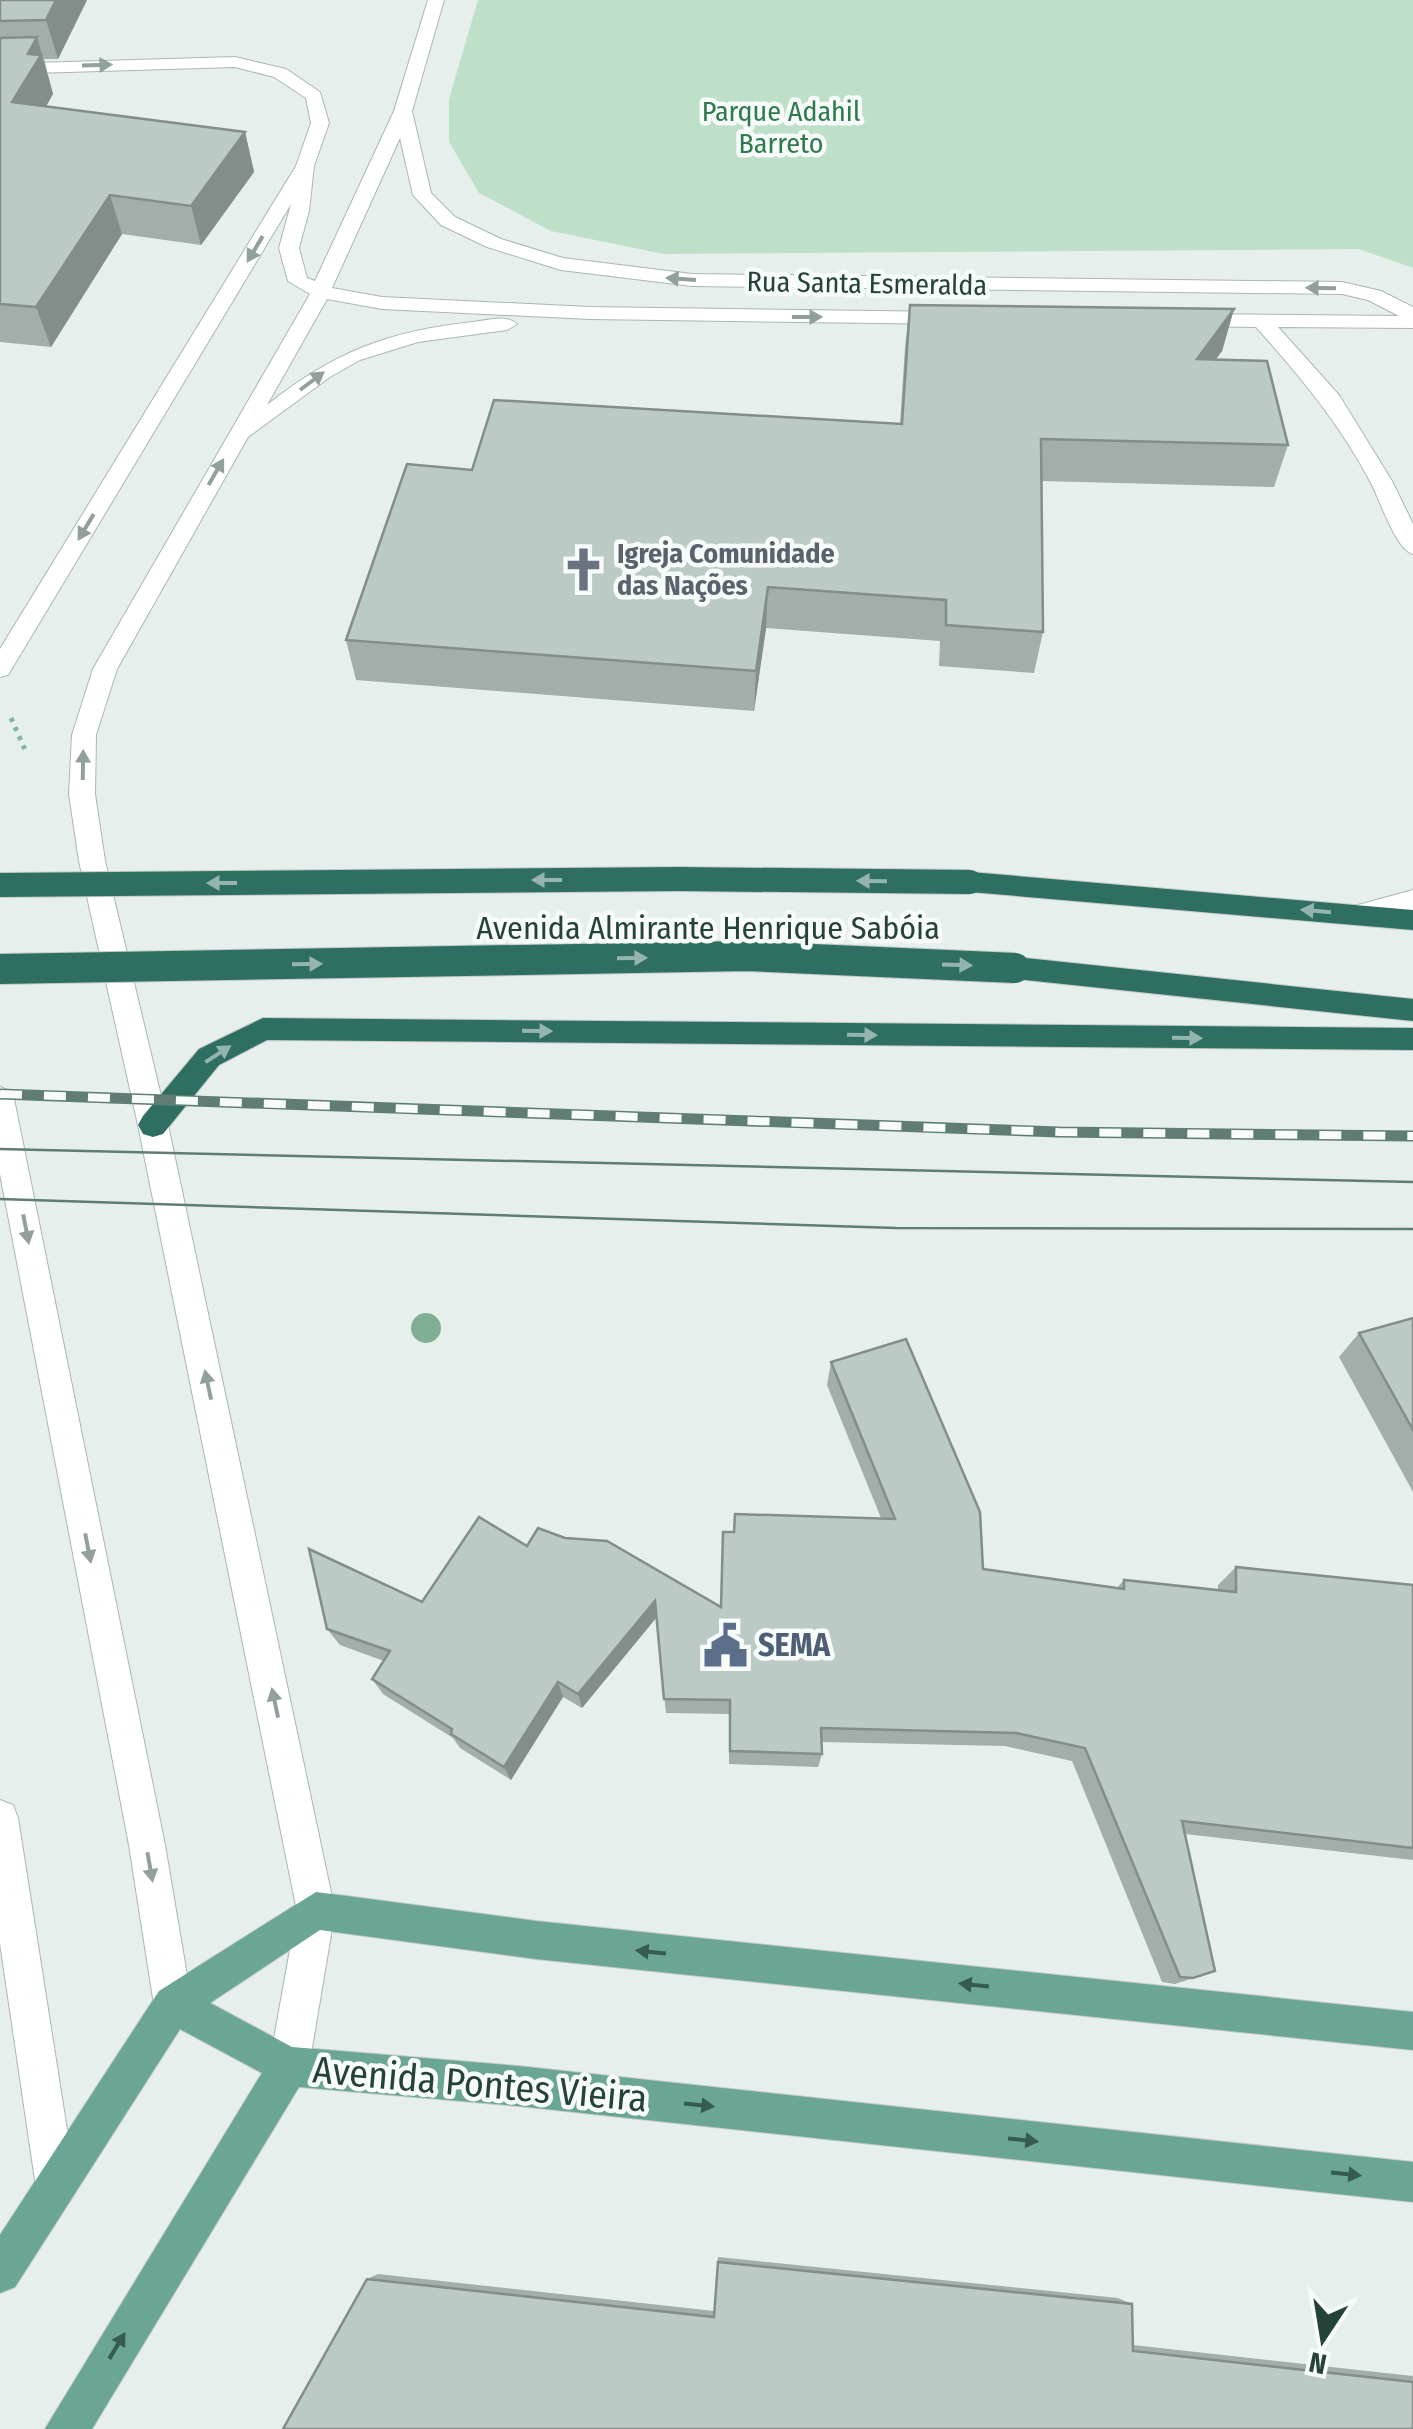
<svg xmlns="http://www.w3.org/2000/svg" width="1413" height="2429" font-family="'Fira Sans Condensed',sans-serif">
<rect width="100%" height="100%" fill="#e6efeb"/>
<!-- green -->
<path fill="#bfe0c8" d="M478,0H1413V268L1359,249L664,254L551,231L479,193L449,142V99Z"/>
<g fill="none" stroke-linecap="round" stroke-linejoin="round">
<defs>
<g id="minor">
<path d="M428,0H444L412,111L431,193L455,217L501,239L563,258L692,274L1342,282L1381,291L1413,307V328L1278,327L1339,395L1392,481L1413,524V554C1396,550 1380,500 1371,483C1340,424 1300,376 1256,327L1191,326L1181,320L1191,314L1399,316L1368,300L1342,294L692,286L561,270L487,247L441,225L413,195L400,138L332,288L382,297L590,307L950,312L960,318L950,324L590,319L382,309L327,299L267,405C334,352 388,331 473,322C488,320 506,314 517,324L507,330L418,342L360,360L330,377L248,437L117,669L96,735L95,794L105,861L168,1125L335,1911L309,2066L303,2080L289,2086L275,2080L269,2066L297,1911L138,1125L79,861L69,794L72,735L93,669L310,294L288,281L279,248L291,204L8,675L0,677V649L296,166L311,123L306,98L274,77L235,67L0,74V64L235,57L286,69L320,92L329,123L314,166L309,211L299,248L307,278L315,281L394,111Z"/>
<path d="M1413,890V910L1356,925L1347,922L1343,915L1347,908Z"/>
<path d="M0,1087L10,1091L14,1099L165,1845L192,2005L187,2019L173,2024L159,2019L154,2005L129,1845L0,1174Z"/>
<path d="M0,1800L13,1805L18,1818L76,2187L70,2201L56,2207L42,2201L36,2187L0,1943Z"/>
</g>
<path id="major" d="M316,1892L536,1921L1413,2012V2050L536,1959L320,1930L210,2003L292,2047L518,2066L1413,2162V2202L518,2106L299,2087L92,2429H45L262,2073L180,2029L15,2287L0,2293V2235L159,1991Z"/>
<g id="highway">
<path d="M970,872L1413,910V930L970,892L961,889L957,882L961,875Z"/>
<path d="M1015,957L1413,999V1021L1015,979L1005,976L1001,968L1005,960Z"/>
<path d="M263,1018L1413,1028V1050L267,1040L219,1065L163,1134L153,1137L143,1134L138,1125L143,1116L199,1049Z"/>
</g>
</defs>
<!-- minor casing -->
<use href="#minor" stroke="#a8b8b2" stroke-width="2"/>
<!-- major casing -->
<use href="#major" stroke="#c2cac8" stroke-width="2"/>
<!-- highway casing -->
<use href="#highway" stroke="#c2cac8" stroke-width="2"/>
<!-- path -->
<path stroke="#86b3a5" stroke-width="5" stroke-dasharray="4 6" stroke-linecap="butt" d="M11,718L26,752"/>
<!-- minor -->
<use href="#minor" fill="#fff" fill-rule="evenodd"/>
<!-- major -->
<use href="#major" fill="#6aa596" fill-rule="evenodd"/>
<!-- highway -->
<use href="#highway" fill="#2f6f62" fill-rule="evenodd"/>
<!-- tram -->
<g stroke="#5f7d75" stroke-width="2.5">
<path d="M0,1149L1413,1182"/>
<path d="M0,1199L896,1228L1413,1229"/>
</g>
<defs>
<path id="rail" d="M0,1094L1059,1132L1413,1136"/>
</defs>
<!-- rail casing -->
<use href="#rail" stroke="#5f7d75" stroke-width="11"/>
<!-- rail -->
<use href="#rail" stroke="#f7fbf9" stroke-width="8" stroke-dasharray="22" stroke-linecap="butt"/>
<defs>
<path id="highway-bridge-far1" d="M0,885L678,879L970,882"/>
<path id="highway-bridge" d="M0,969L747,956L1015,968"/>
</defs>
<!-- highway-bridge-far1 casing -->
<use href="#highway-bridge-far1" stroke="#c2cac8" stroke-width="26" stroke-linecap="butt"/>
<!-- highway-bridge casing -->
<use href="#highway-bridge" stroke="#c2cac8" stroke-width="32" stroke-linecap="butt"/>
<!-- highway-bridge-far1 -->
<use href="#highway-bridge-far1" stroke="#2f6f62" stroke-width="24"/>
<!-- highway-bridge -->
<use href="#highway-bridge" stroke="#2f6f62" stroke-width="30"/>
</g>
<!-- trees -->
<circle fill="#80af93" cx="426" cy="1328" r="15"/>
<!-- wall -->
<g fill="#a1aea9">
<path d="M0,0H87L58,59H44L53,94L46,107L245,132L254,172L201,245L122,234L51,347L0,342Z"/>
<path d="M910,305L1234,309L1222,351L1215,360L1288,445L1274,487L1042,481L1043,632L1034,673L939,666L940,641L766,628L754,711L356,680L346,640L472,470L900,424L905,347Z"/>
<path d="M1413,1318V1492L1339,1357L1359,1333Z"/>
<path d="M831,1362L983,1569L1117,1588L1124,1580L1218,1590V1585L1236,1567L1413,1585V1860L1185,1834L1215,1971L1175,1984L1162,1982L1072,1761L1005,1746L822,1742V1754L818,1767L729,1764V1714L666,1713L656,1618L582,1708L563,1697L511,1780L460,1748L453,1738L383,1694L372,1679L384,1661L340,1645L327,1629L422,1602L527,1546L721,1607L734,1532L881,1518L827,1385Z"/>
<path d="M718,2257L1118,2298L1132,2304L1133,2345L1413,2376V2429L367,2279L378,2274L714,2311Z"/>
</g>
<!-- shaded-wall -->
<g fill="#838d89">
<path d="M56,0H87L58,59L46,20Z"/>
<path d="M37,37L53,94L25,142L12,102L28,54Z"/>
<path d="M245,132L254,172L201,245L191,206Z"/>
<path d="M110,195L122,234L51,347L36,307Z"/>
<path d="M1234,309L1222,351L1185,402L1197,359Z"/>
<path d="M768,587L766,628L754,711L756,671Z"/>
<path d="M655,1601L656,1618L582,1708L578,1694Z"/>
<path d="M558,1682L563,1697L511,1780L504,1767Z"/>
</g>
<!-- building -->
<g fill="#bbcac4" stroke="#838d89" stroke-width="2.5">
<path d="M0,0H56L46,20L0,21Z"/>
<path d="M37,37L28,54L41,55L12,102L245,132L191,206L110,195L36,307L0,304V38Z"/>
<path d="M910,305L1234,309L1197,359L1267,361L1288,445L1041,439L1043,632L946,625V600L768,587L756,671L346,640L407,464L472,470L494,400L902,424Z"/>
<path d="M1413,1318V1430L1359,1333Z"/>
<path d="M906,1339L980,1512L983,1569L1124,1589V1580L1236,1592V1567L1413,1585V1848L1182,1821L1215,1971L1193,1978L1180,1977L1085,1748L1016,1733L821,1728L822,1754L730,1751V1700L664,1699L655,1601L578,1694L558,1682L504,1767L451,1734L452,1729L372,1679L390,1651L327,1629L309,1549L422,1602L479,1517L527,1546L538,1528L565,1538L607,1541L721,1607L723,1532H734L735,1514L895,1519L831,1362Z"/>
<path d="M718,2262L1132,2304L1133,2351L1413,2382V2429H283L367,2279L714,2317Z"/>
</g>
<!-- one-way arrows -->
<defs><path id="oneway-solid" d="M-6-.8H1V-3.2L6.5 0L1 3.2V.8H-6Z" transform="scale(2.5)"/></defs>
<g fill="#92a09c">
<use href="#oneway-solid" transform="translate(97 65) rotate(-2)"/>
<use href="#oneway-solid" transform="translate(255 249) rotate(121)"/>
<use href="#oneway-solid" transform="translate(681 279) rotate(-176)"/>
<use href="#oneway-solid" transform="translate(1321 288) rotate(-179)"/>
<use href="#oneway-solid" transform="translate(807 317)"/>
<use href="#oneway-solid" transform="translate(312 381) rotate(-37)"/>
<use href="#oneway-solid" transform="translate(216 472) rotate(-60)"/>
<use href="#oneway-solid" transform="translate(86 527) rotate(121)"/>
<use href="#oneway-solid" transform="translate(83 765) rotate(-89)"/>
<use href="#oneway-solid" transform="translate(26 1229) rotate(79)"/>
<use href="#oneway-solid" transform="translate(208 1385) rotate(-102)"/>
<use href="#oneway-solid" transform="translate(88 1548) rotate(79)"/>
<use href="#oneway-solid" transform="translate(275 1703) rotate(-102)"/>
<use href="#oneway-solid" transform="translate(150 1867) rotate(80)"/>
</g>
<g fill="#93b5ae">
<use href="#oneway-solid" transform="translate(547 880) rotate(180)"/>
<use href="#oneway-solid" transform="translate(872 881) rotate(-179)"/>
<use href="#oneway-solid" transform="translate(222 883) rotate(180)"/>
<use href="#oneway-solid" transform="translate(1316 911) rotate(-175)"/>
<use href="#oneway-solid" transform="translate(632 958) rotate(-1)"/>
<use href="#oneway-solid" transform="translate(307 964) rotate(-1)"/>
<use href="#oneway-solid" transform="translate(957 965) rotate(2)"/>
<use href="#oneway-solid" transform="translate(537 1031) rotate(1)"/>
<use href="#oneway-solid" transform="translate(862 1035) rotate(1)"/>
<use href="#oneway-solid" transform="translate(1187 1038) rotate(1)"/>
<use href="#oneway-solid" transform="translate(218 1054) rotate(-33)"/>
</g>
<g fill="#365b51">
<use href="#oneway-solid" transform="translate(651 1952) rotate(-174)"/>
<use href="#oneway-solid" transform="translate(974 1985) rotate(-174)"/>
<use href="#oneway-solid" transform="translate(699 2105) rotate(6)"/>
<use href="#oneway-solid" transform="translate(1023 2140) rotate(6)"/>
<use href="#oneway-solid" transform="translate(1346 2174) rotate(6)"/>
<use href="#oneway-solid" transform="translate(117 2346) rotate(-59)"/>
</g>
<!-- icons -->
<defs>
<symbol id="church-bare" viewBox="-9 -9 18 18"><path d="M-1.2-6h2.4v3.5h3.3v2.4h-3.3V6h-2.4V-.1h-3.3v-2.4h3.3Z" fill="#6b7280" stroke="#f7fbf9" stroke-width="2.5" paint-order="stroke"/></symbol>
<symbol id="civic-bare" viewBox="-9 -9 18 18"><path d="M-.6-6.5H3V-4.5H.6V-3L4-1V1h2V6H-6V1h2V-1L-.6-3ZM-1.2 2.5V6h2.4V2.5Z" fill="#5c6f8a" stroke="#f7fbf9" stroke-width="2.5" paint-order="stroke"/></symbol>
</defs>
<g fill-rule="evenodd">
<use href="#church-bare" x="552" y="538" width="63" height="63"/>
<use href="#civic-bare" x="694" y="1614" width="63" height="63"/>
</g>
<g text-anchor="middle" stroke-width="9" stroke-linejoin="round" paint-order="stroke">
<!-- far-park labels -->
<g font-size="28" fill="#2d7a4b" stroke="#f7fbf9">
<text x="781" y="121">Parque Adahil<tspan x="781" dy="32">Barreto</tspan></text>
</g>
<!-- far-street labels -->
<g font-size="28" fill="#24423a" stroke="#f7fbf9">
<text transform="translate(867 283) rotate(1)" y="10">Rua Santa Esmeralda</text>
</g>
<!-- far-worship labels -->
<g font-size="28" font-weight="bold" fill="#5b616d" stroke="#f7fbf9" text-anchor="start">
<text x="617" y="563">Igreja Comunidade<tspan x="617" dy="32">das Nações</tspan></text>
</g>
<!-- street labels -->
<g font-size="32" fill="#24423a" stroke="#f7fbf9">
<text x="708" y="939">Avenida Almirante Henrique Sabóia</text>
</g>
<!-- service labels -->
<g font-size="32" font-weight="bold" fill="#4e5e75" stroke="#f7fbf9" text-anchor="start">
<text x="758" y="1656">SEMA</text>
</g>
<!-- near-street labels -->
<g font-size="38" fill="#24423a" stroke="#f7fbf9">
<text transform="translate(480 2084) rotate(5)" y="13">Avenida Pontes Vieira</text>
</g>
</g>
<!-- north arrow -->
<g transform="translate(1323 2339) rotate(192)" stroke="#f7fbf9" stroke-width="8" paint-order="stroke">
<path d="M0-8L18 38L0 25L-18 38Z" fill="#24423a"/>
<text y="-15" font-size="28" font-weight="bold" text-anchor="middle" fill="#24423a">N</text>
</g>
</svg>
